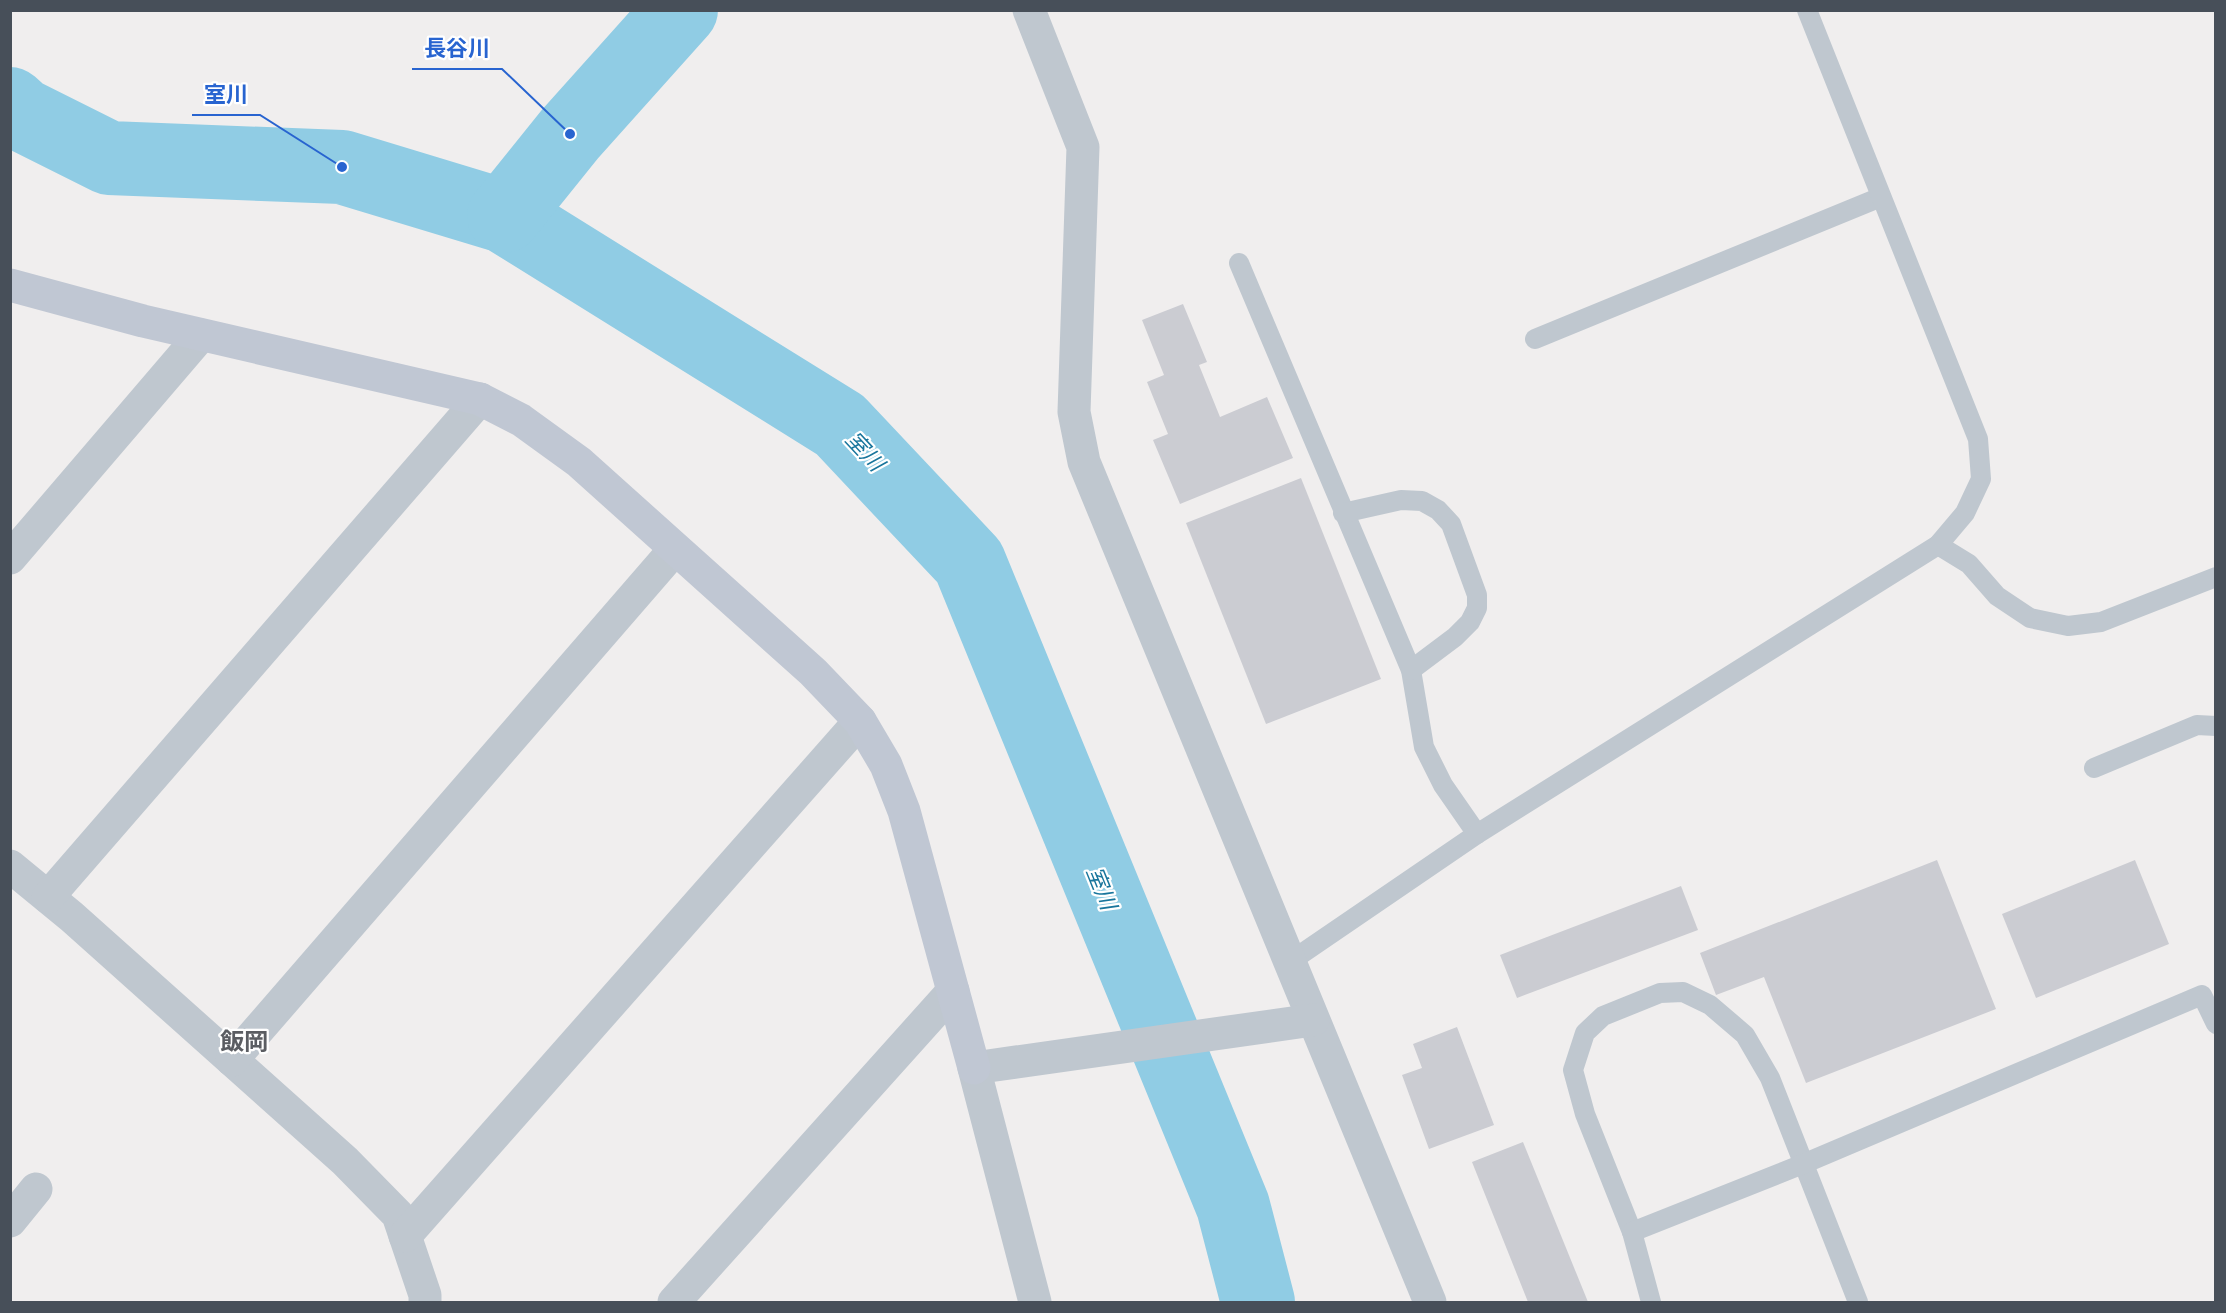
<svg xmlns="http://www.w3.org/2000/svg" width="2226" height="1313" font-family="'Open Sans','Noto Sans JP',sans-serif">
<rect width="100%" height="100%" fill="#f0eeee"/>
<g fill="none" stroke-linecap="round" stroke-linejoin="round">
<!-- river -->
<g stroke="#90cce4" stroke-width="74">
<path d="M10,104L21,114L109,158L342,167L504,216L840,425L969,562L1233,1206L1258,1302"/>
<path d="M504,216L570,134L681,10"/>
</g>
</g>
<!-- building -->
<g fill="#cbccd2">
<path d="M1183,304L1207,362L1199,365L1220,417L1267,397L1293,458L1180,504L1153,440L1168,434L1147,382L1164,375L1142,320Z"/>
<path d="M1301,478L1381,679L1266,724L1186,523Z"/>
<path d="M1937,860L1996,1009L1806,1083L1764,977L1716,995L1700,953Z"/>
<path d="M2135,860L2169,944L2036,998L2002,914Z"/>
<path d="M1681,886L1698,930L1517,998L1500,955Z"/>
<path d="M1457,1027L1494,1125L1429,1149L1402,1075L1422,1068L1413,1044Z"/>
<path d="M1523,1142L1588,1302H1528L1472,1162Z"/>
</g>
<g fill="none" stroke-linecap="round" stroke-linejoin="round">
<!-- lane -->
<g stroke="#bfc7cf" stroke-width="20">
<path d="M1239,263L1411,670L1424,747L1443,785L1477,834"/>
<path d="M1535,339L1881,197"/>
<path d="M1343,513L1401,500L1422,501L1438,510L1451,524L1477,595V608L1470,622L1455,637L1411,670"/>
<path d="M1938,545L1969,564L1997,596L2030,618L2068,626L2101,622L2216,577"/>
<path d="M2094,768L2197,725L2216,726"/>
<path d="M1291,961L1477,834L1938,545L1965,513L1981,479L1978,439L1807,10"/>
<path d="M1632,1232L1585,1114L1573,1070L1585,1033L1603,1016L1660,993L1683,992L1710,1005L1745,1035L1770,1078L1858,1302"/>
<path d="M1651,1302L1632,1232L1803,1164L2202,995L2216,1024"/>
</g>
<!-- street -->
<g stroke="#bfc7cf" stroke-width="33">
<path d="M1029,10L1083,147L1074,412L1084,462L1430,1302"/>
<path d="M10,558L201,335"/>
<path d="M10,866L72,917L345,1161L398,1215L425,1295V1302"/>
<path d="M48,897L480,399"/>
<path d="M232,1060L675,549"/>
<path d="M10,1221L36,1189"/>
<path d="M405,1236L860,721"/>
<path d="M674,1302L953,991"/>
<path d="M1035,1302L974,1068L1313,1020"/>
</g>
<!-- secondary -->
<path stroke="#c0c7d3" stroke-width="33" d="M10,285L143,321L480,399L521,420L579,462L813,672L860,721L886,765L904,811L974,1068"/>
</g>
<g text-anchor="middle" stroke-width="4.5" stroke-linejoin="round" paint-order="stroke">
<!-- water labels -->
<g font-size="22" font-style="italic" fill="#18759c" stroke="#fff">
<text transform="translate(865 451) rotate(47)" y="8">室川</text>
<text transform="translate(1102 888) rotate(68)" y="8">室川</text>
</g>
<!-- quarter labels -->
<g font-size="24" font-weight="bold" fill="#5b5d62" stroke="#fff">
<text x="244" y="1050">飯岡</text>
</g>
</g>
<!-- callouts -->
<path fill="none" stroke="#2864d0" stroke-width="2" d="M570 134L502 69H412M342 167L260 115H192"/>
<g fill="#2864d0" stroke="#fff" stroke-width="2">
<circle cx="570" cy="134" r="6"/>
<circle cx="342" cy="167" r="6"/>
</g>
<g font-size="22" text-anchor="middle" font-weight="bold" fill="#2864d0" stroke="#fff" stroke-width="4.5" stroke-linejoin="round" paint-order="stroke">
<text x="457" y="56">長谷川</text>
<text x="226" y="102">室川</text>
</g>
<!-- border -->
<rect width="2226" height="1313" fill="none" stroke="#474f59" stroke-width="24"/>
</svg>
